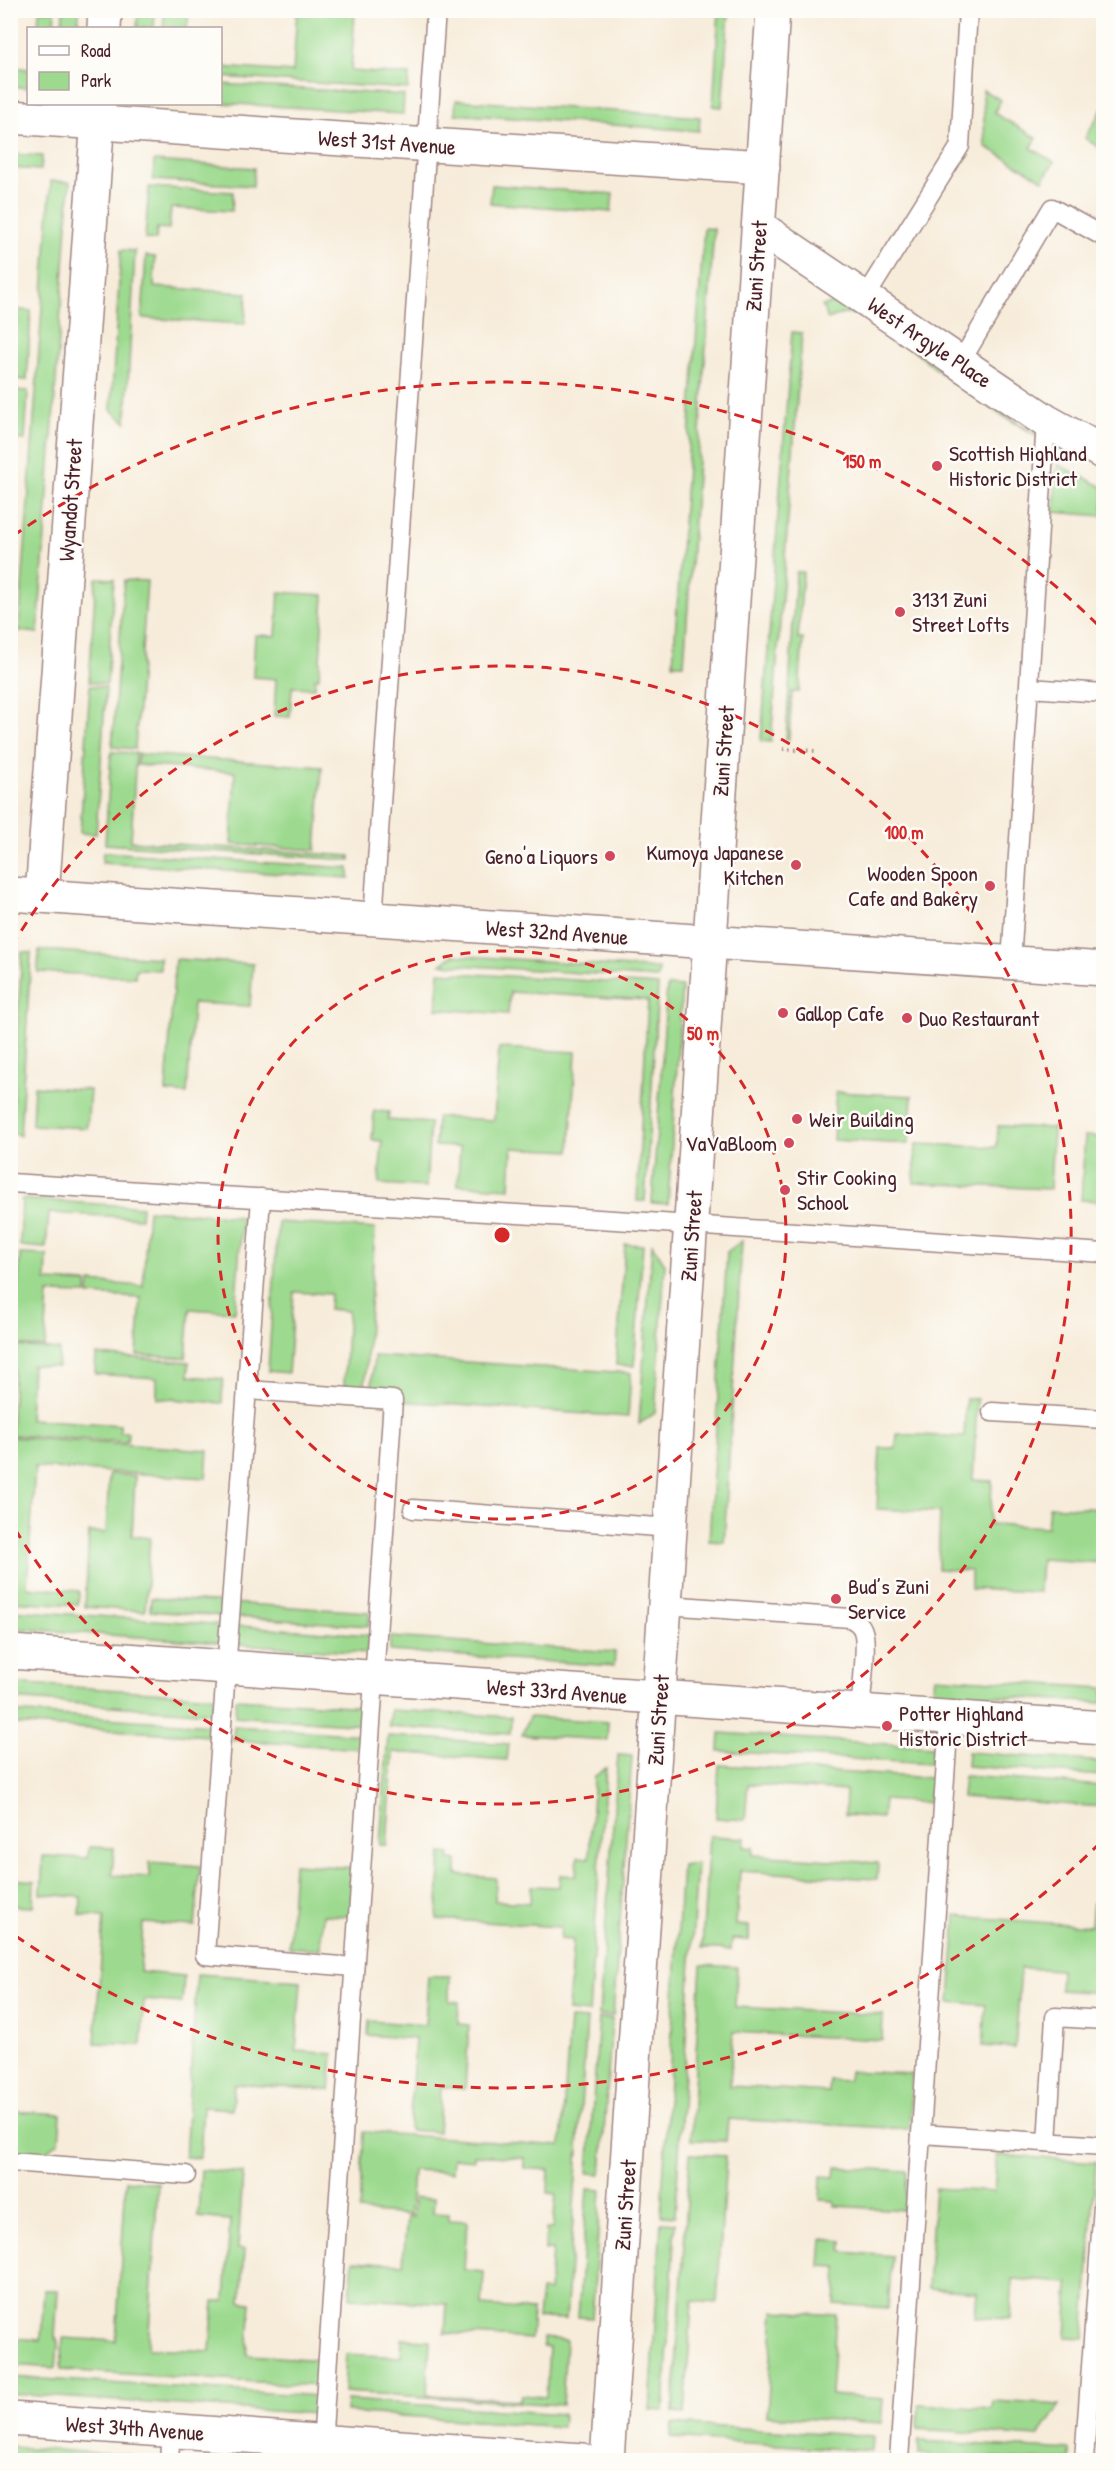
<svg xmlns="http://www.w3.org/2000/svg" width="1114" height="2471" font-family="'Patrick Hand',sans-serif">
<rect width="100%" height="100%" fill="#fdfcf7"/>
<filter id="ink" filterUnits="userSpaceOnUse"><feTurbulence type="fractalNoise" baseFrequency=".0167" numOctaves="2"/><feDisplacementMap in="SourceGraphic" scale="12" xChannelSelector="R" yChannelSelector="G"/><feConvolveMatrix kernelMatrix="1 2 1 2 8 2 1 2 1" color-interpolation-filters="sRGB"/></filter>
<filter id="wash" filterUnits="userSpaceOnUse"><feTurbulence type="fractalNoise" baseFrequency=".008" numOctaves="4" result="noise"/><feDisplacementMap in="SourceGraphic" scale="24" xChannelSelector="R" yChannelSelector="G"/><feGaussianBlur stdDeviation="1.35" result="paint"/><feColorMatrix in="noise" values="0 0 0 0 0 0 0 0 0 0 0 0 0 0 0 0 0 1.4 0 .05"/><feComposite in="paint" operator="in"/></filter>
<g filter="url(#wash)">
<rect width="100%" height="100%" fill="#f7ecda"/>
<!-- green -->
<g fill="#9dda8f" stroke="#747c5d" stroke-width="1.5">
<path d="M39,11H55L54,28H38Z"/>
<path d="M63,11H79L78,28H62Z"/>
<path d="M138,11H155L154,28H137Z"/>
<path d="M165,11H189L187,28H163Z"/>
<path d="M297,11H355L351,71L409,75L408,89L221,77V67L293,72Z"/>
<path d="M719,11H729L722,107L713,106Z"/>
<path d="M11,67L28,69V88L11,86Z"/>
<path d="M220,84L404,95L403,114L221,103Z"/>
<path d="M983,90L1001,100L994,113L1037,138L1031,148L1054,162L1043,180L985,146Z"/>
<path d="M456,100L700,117L699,131L455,114Z"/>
<path d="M1103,108V150L1085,138Z"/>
<path d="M11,154L42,156L41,170L11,168Z"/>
<path d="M154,161L254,168L253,186L153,180Z"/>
<path d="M51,181L70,182L38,633L19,631Z"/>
<path d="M492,185L613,194L611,212L490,203Z"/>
<path d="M149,187L233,192L232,211L171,208L169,229L157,228L156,240L145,239Z"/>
<path d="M704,228L714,229L684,664H673Z"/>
<path d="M121,250L135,251L126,422L111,410Z"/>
<path d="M146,256L155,257L154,287L247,293L245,324L142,318Z"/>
<path d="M834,303C885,304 919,350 957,379C984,400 1012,419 1041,438L1000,414L953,383L874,319C857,312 844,312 828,319L822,306Z"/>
<path d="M11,309L31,311L27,380L11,379Z"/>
<path d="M792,332L802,333L771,742L761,741Z"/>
<path d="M11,390L28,391L25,440L11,439Z"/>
<path d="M1057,464L1103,487V516L1054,512Z"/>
<path d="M796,572H803L798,639H803L799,692H792L789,739H786Z"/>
<path d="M96,578L114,579L107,684L89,682Z"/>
<path d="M124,580L147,581L135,749L112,747Z"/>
<path d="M279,592L324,595L319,678H315V688L292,687L290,717L274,716L276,679L253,677L255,635L276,636Z"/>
<path d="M90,686L106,687L96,834L80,833Z"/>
<path d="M111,752L136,753L131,841L350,856V860L105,844Z"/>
<path d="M138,754L322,767L316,850L231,844L235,772L137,765Z"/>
<path d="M103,852L349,868V878L102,863Z"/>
<path d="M39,950L160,958V970L136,969L135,977L38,972Z"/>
<path d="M22,952L31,953L20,1136L11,1131Z"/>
<path d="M453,955L659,969L658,978L441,964Z"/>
<path d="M175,959L253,964L250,1006L193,1003L187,1094L166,1092Z"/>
<path d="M439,972L658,985L645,1201H637L648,1000L510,992L508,1014L437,1009Z"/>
<path d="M667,986L682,987L668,1204L652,1203Z"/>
<path d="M499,1048L576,1052L570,1151L512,1148L510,1188L458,1185L460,1147L435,1146L437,1117L494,1120Z"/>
<path d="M34,1086L90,1090L87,1128L32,1125Z"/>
<path d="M836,1092L912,1096L909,1144L833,1140Z"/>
<path d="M374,1111L389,1112L388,1120L430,1123L426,1187L379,1184L382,1141L372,1140Z"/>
<path d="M998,1126L1053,1128L1050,1189L914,1183L916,1144L997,1147Z"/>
<path d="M1085,1136L1103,1137V1201L1081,1200Z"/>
<path d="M22,1199L142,1207L141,1218L49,1213L46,1248L20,1246Z"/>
<path d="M148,1210L242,1217L235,1312L190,1309L186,1358L137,1355L141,1298L89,1295L90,1282L143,1286Z"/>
<path d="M278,1222L375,1229L365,1387L344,1385L348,1311L329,1309L330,1294L294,1292L288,1373L268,1371Z"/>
<path d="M742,1241L724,1542L709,1541L727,1252Z"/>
<path d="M625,1244L643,1245L634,1366L616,1365Z"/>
<path d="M652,1244L665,1264L655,1413L639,1424Z"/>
<path d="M20,1254L47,1255L46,1281L87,1283V1294L48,1293L45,1347L14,1345Z"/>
<path d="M15,1346L59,1350L58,1367L32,1365L29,1419L120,1425V1432H128L127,1442L11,1435Z"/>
<path d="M96,1355L189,1362V1376L223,1379L222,1403L157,1398V1378L95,1374Z"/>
<path d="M374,1356L631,1373L628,1417L401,1401V1396L371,1394Z"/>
<path d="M966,1398L977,1399L973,1480L992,1481L990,1524L1047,1527L1049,1506L1103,1509V1563L1041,1559L1039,1592L971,1589V1571L938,1569L940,1512L877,1509L880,1448H896L897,1434L964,1437Z"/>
<path d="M11,1437L208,1450L206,1478L35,1467L27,1587L79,1591L78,1605L11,1601Z"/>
<path d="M109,1474L135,1476L132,1536L150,1538L145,1611L85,1607L89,1532L106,1533Z"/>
<path d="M151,1598L369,1612V1626L150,1611Z"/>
<path d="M10,1610L369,1635L367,1653L11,1628Z"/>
<path d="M390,1637L615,1652L614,1666L390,1651Z"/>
<path d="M935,1677L1103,1688V1703L933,1692Z"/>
<path d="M10,1683L213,1696L212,1713L11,1699Z"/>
<path d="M236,1699L365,1707L364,1725L235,1716Z"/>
<path d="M390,1710L511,1717L510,1734L389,1727Z"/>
<path d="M10,1712L211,1725L210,1736L11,1724Z"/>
<path d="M529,1717L608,1722L607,1740L522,1735Z"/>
<path d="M234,1726L362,1735L361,1749L233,1740Z"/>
<path d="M720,1733L932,1747L931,1764L719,1751Z"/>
<path d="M388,1736L509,1744L507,1760L393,1752L387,1845H380Z"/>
<path d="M968,1752L1103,1762V1776L967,1766Z"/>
<path d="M618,1755L632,1756L613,2016L599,2015Z"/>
<path d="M719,1765L931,1778L929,1803L884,1800L882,1818L845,1815L846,1791L748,1784L745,1820L716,1818Z"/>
<path d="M606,1768L589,2013L568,2011L573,1940L560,1939L561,1927L437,1919L441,1853L450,1854L449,1860H457V1875L496,1878L495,1901L530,1903L531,1886L559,1887L560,1875L576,1876L578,1857L589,1858L594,1777Z"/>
<path d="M964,1776L1103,1786V1807L962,1797Z"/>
<path d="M709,1836L745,1838L744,1847L753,1848V1855L878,1863L877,1879L740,1871L736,1925L749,1926V1940L732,1939L731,1950L702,1948Z"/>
<path d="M89,1847L114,1848L112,1875L149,1877L150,1862L200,1866L195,1926L143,1923L140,1972L184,1976L182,2003L144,2000L141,2045L95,2043L104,1917L80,1915L81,1897L41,1894L43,1856L88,1858Z"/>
<path d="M697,1863L675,2216L661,2215L682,1865Z"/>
<path d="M294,1864L354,1868L351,1916L323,1915L320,1950L289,1947Z"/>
<path d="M11,1879L34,1881L33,1907L11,1906Z"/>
<path d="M1093,1903L1103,1904V1993L1060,1990L1061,1970L1021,1968L1015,2048L983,2046L986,2005L950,2002L956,1916L1091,1926Z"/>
<path d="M701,1965L737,1967L735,2007L883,2015L882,2040L733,2032L730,2086L828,2092L829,2080L848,2081L849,2071L912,2074L909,2129L728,2119L726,2141L691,2140Z"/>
<path d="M197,1974L301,1981L296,2051L333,2054L330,2090L234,2084L232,2109L203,2107L200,2158L185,2157Z"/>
<path d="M428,1976H450L449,2001L459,2002L458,2024L469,2025L465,2089L441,2087L438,2132L409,2130L415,2039L368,2035L369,2021L425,2025Z"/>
<path d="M599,2018L612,2019L601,2174L588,2173Z"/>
<path d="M570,2019L587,2020L566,2319L538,2318L541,2290L549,2291L552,2250H545L546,2229H553L556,2194L548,2193L549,2170L524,2168V2158L474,2155V2160L453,2158L452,2172L413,2170L410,2215L359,2211L364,2132L561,2146Z"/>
<path d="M10,2111L61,2114L59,2142L41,2155L11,2153Z"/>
<path d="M690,2154L726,2156L717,2303L692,2301L685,2414L673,2413Z"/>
<path d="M997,2155L1096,2162L1084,2338L1066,2337L1069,2283L1013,2279L1010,2319L975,2317L977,2292L928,2288L935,2188L994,2192Z"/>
<path d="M836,2167L907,2171L905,2210L835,2206V2201L820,2200L821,2176L835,2177Z"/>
<path d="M201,2170L243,2173L238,2249H245L241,2302L251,2303L247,2355L322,2360L320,2386L61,2370L63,2338L116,2341L126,2180L158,2183L148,2348L210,2351L214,2301H225L230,2220L198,2217Z"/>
<path d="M587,2189L601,2190L592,2318L578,2317Z"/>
<path d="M414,2198L434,2199L433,2213L449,2214V2220L467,2221L464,2270L484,2272L482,2306L533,2310L531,2339L445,2333L447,2304L350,2298L353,2261L403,2264L407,2217H413Z"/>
<path d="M661,2222L675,2223L664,2411L650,2410Z"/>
<path d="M822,2239L843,2241L842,2252L892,2256L888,2308L835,2304L837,2267L820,2266Z"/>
<path d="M44,2290H58L55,2337L58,2343L56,2368L11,2365V2338L41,2340Z"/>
<path d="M774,2311L836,2315L831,2395L883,2399L881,2423L767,2416Z"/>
<path d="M543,2338L566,2340L562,2405L344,2392L346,2354L401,2357L402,2339L430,2340L427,2395L520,2400L521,2395L546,2397L549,2347L543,2346Z"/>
<path d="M10,2377L319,2396L318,2414L11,2394Z"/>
<path d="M347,2400L563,2414L562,2427L346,2412Z"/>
<path d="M993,2401L1060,2405L1038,2437L918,2429L919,2404L992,2409Z"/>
<path d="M672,2424L873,2436L872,2451L671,2438Z"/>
<path d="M919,2441L1070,2450V2460H1023L919,2454Z"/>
<path d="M10,2447L129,2455V2460H11Z"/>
</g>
</g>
<g filter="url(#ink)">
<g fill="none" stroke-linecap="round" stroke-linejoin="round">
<defs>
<g id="service">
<path d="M865,298L960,146L968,10"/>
<path d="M960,363L1052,208L1104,237"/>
<path d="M1029,688L1104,693"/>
<path d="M373,919L436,10"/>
<path d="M1011,963L1046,421"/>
<path d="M10,1183L647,1222L1104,1253"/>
<path d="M261,1198L205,1955L354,1967"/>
<path d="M247,1390L393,1400L321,2460"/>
<path d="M992,1412L1104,1419"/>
<path d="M413,1509L671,1528"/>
<path d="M666,1605L850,1618C856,1621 861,1624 863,1631C868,1644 861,1695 860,1712"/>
<path d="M921,2134L1104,2146"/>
<path d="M1047,2142L1055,2017L1104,2020"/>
<path d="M10,2162L186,2175"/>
<path d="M169,2460L171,2430"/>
<path d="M899,2460L949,1718"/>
<path d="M1084,2460L1104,2193"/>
</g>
<g id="minor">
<path d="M104,28L105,10"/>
<path d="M10,117L763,167"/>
<path d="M759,227L1046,421L1104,453"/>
<path d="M42,896L99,104"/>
<path d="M10,1652L1104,1728"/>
<path d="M10,2419L582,2460"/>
</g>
<g id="tertiary">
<path d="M10,894L1104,969"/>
<path d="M607,2460L773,10"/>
</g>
</defs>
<!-- service casing -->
<use href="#service" stroke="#a08682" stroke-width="21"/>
<!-- minor casing -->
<use href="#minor" stroke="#a08682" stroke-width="36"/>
<!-- tertiary casing -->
<use href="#tertiary" stroke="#a08682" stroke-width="36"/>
<!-- path -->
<path stroke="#a08682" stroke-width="4" stroke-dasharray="1.5 4.5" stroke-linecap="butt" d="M783,749L816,751"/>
<!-- service -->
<use href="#service" stroke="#fff" stroke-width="18"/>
<!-- minor -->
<use href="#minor" stroke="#fff" stroke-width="33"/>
<!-- tertiary -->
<use href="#tertiary" stroke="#fff" stroke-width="33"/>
</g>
</g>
<!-- distance rings -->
<g fill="none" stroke="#d62828" stroke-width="3" stroke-dasharray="10 8">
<circle cx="502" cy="1235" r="284"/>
<path d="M12 946A569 569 0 1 1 12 1524"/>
<path d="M1100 1843A853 853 0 0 1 13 1934M13 536A853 853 0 0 1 1100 627"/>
</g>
<!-- markers -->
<g fill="#d1495b" stroke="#fdfcf7" stroke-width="2">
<circle cx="937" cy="466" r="6"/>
<circle cx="900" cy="612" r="6"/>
<circle cx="610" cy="856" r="6"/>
<circle cx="796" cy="865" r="6"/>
<circle cx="990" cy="886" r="6"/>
<circle cx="783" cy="1013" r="6"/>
<circle cx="907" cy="1018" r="6"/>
<circle cx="797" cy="1119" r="6"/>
<circle cx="789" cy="1143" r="6"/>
<circle cx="785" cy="1190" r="6"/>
<circle cx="836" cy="1599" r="6"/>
<circle cx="887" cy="1726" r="6"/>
</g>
<g text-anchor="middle" stroke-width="5" stroke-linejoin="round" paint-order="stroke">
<!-- street labels -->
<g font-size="22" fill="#4a1f2b" stroke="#fdfcf7">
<text transform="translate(387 142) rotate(4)" y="8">West 31st Avenue</text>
<text transform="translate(756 266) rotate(-86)" y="8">Zuni Street</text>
<text transform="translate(930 342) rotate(34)" y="8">West Argyle Place</text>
<text transform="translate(70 500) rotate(-86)" y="8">Wyandot Street</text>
<text transform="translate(723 751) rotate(-86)" y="8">Zuni Street</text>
<text transform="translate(557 932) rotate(4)" y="8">West 32nd Avenue</text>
<text transform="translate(691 1236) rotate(-86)" y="8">Zuni Street</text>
<text transform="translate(557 1691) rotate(4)" y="8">West 33rd Avenue</text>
<text transform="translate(658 1720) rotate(-86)" y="8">Zuni Street</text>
<text transform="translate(625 2205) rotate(-86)" y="8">Zuni Street</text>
<text transform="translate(135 2428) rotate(4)" y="8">West 34th Avenue</text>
</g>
<!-- poi labels -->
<g font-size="22" fill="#4a1f2b" stroke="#fdfcf7" text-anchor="start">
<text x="949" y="461">Scottish Highland<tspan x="949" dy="25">Historic District</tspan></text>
<text x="912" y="607">3131 Zuni<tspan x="912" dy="25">Street Lofts</tspan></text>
<text x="784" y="860" text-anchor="end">Kumoya Japanese<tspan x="784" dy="25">Kitchen</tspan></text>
<text x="598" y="864" text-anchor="end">Geno'a Liquors</text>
<text x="978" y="881" text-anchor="end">Wooden Spoon<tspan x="978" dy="25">Cafe and Bakery</tspan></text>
<text x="795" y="1021">Gallop Cafe</text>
<text x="919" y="1026">Duo Restaurant</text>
<text x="809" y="1127">Weir Building</text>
<text x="777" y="1151" text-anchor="end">VaVaBloom</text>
<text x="797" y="1185">Stir Cooking<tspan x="797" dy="25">School</tspan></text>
<text x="848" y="1594">Bud’s Zuni<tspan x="848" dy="25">Service</tspan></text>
<text x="899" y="1721">Potter Highland<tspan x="899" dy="25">Historic District</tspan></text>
</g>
</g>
<circle cx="502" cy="1235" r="9" fill="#d62828" stroke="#fdfcf7" stroke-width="3"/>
<g font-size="18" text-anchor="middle" font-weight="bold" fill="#d62828" stroke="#fdfcf7" stroke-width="5" stroke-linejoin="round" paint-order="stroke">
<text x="862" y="468">150 m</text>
<text x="904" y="839">100 m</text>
<text x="703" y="1040">50 m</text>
</g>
<!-- margin -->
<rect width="1114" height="2471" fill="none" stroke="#fdfcf7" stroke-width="36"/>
<!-- legend -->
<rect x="27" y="27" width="195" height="78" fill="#fdfcf7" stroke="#b5a4a5" stroke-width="1.5"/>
<rect x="39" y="46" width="30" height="9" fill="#ffffff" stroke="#b5a4a5" stroke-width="1.5"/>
<text x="81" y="57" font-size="18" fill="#4a1f2b">Road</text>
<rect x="39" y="72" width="30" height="18" fill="#9dda8f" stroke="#b5a4a5" stroke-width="1.5"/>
<text x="81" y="87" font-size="18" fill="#4a1f2b">Park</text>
</svg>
